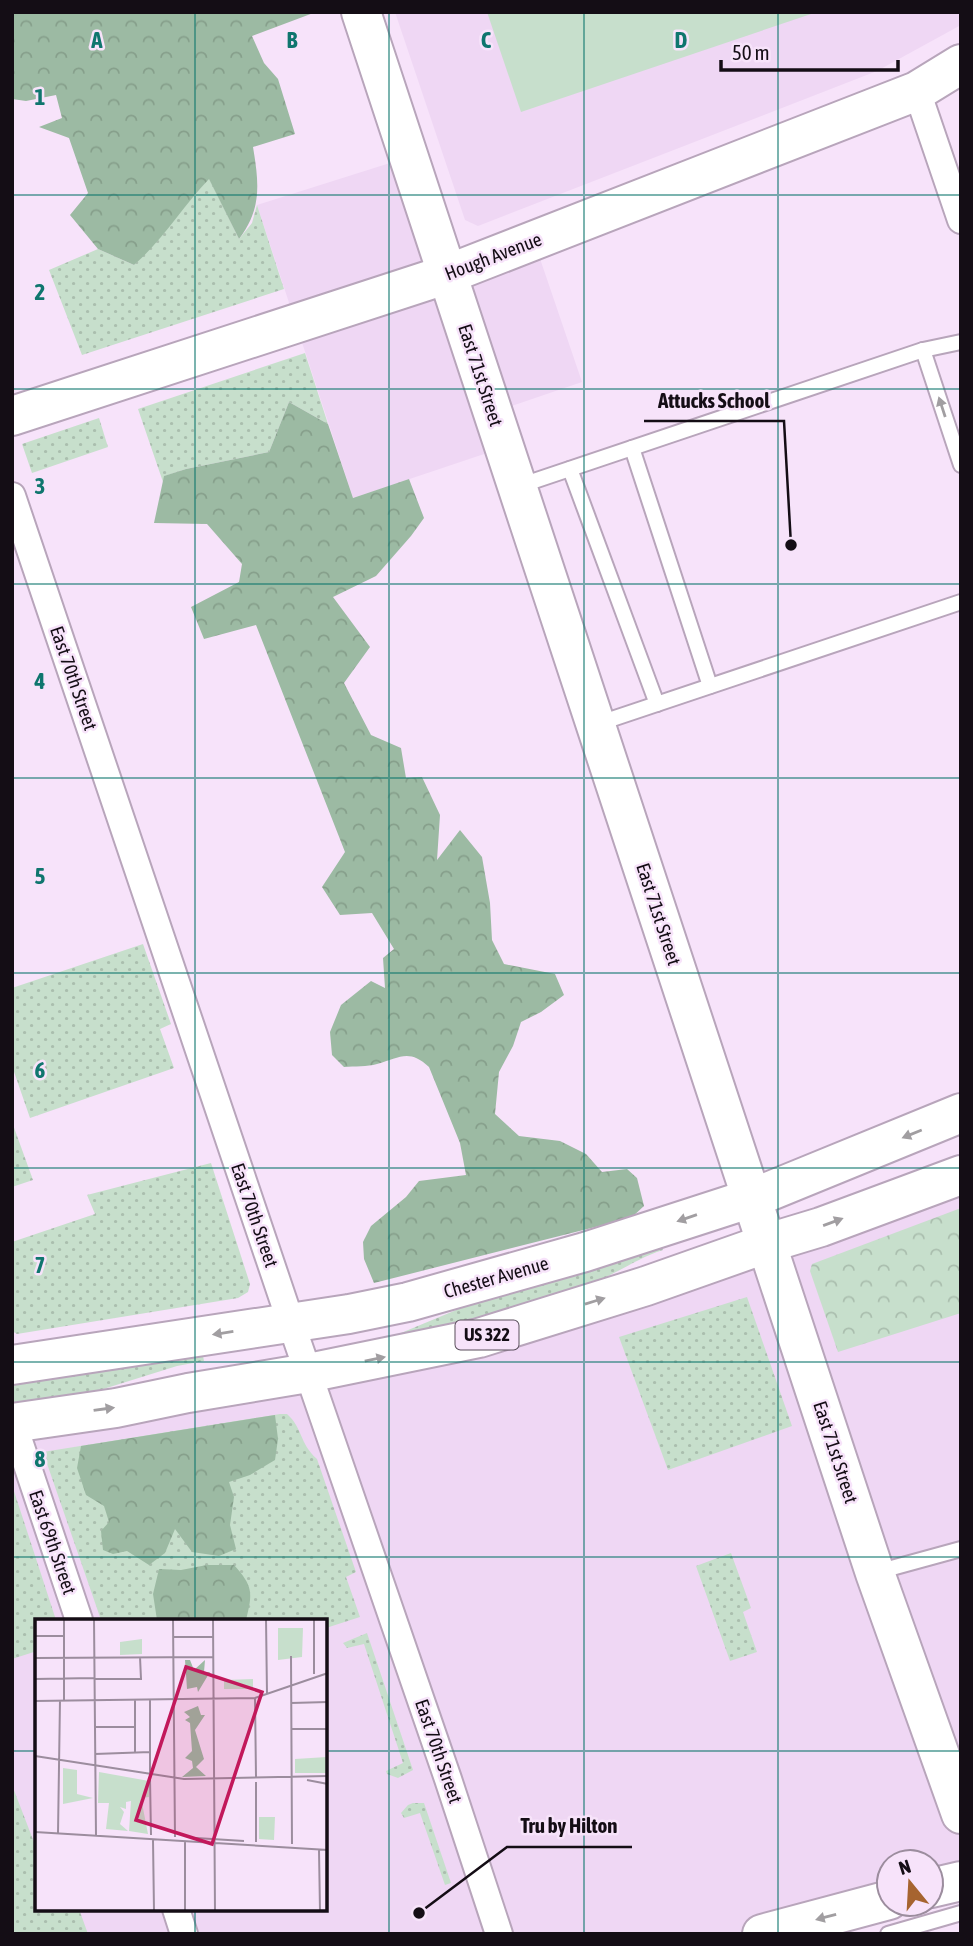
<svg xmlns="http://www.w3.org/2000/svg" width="973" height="1946" font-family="'Asap Condensed',sans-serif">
<defs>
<pattern id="grass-dots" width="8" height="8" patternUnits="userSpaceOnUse" patternTransform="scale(1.75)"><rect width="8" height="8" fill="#c7dfcc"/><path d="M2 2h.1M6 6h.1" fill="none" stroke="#aabeae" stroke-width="1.8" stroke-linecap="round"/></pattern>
<pattern id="forest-crowns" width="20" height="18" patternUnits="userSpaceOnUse" patternTransform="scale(1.75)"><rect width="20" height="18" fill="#9cbaa3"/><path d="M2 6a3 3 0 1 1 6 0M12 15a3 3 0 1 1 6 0" fill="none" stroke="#869f8b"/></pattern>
<pattern id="park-crowns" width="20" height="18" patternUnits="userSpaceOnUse" patternTransform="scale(1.75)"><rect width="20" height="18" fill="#c7dfcc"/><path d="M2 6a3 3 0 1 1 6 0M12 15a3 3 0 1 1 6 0" fill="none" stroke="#aabeae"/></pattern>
</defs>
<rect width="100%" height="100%" fill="#f7e3fa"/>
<!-- built -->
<g fill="#efd7f4" fill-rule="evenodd">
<path d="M395,12H961V25L877,71L478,226L465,220Z"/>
<path d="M409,157L448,274L534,241L582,382L494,412L505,447L353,498L257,205Z"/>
<path d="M961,1175V1881L931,1889V1862H889V1900L763,1934H12V1423L308,1373ZM37,1620H326V1909H37Z"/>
</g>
<!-- grass -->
<g fill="url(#grass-dots)">
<path d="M209,178L239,239L252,223L257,205L284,289L82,355L49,270L98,249L134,265Z"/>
<path d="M305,353L328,424L289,402L269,452L186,469L165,476L163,482L138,409Z"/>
<path d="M99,418L108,447L32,473L22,444Z"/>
<path d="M143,944L171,1024L160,1029L174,1068L30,1118L12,1066V988Z"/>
<path d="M12,1122L33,1180L12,1187Z"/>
<path d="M211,1163L250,1284L248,1292L238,1298L17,1334L12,1331V1242L95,1214L87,1195Z"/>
<path d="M660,1245L663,1250C637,1258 615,1275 590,1284C529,1306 465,1321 402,1337L401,1333L485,1298Z"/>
<path d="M747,1297L792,1426L668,1470L619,1337Z"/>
<path d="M203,1356L204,1361L177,1366L97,1391L12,1404V1384Z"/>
<path d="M280,1414H287C303,1428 299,1443 317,1459L356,1572L346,1577L360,1617L326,1628V1620H101L43,1452Z"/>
<path d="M12,1485L56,1620H37V1651L12,1659Z"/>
<path d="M731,1553L751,1608L743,1612L757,1652L730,1661L696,1566Z"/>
<path d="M367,1633L413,1770L398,1778L387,1774L386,1771L403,1763L364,1644L347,1648L343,1643Z"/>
<path d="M12,1785L37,1850V1909H79L88,1934H12Z"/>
<path d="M413,1803H424L451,1883L445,1885L420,1813L404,1818L401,1813L408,1805Z"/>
</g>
<!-- forest -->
<g fill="url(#forest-crowns)">
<path d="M14,12H316L252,36L264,63L278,79L295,134L253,147C259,183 262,209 239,239L209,179C183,206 163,240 134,265L98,249L70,215L88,193L69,138L39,127L62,118L56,95L26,101L12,99Z"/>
<path d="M289,402L328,424L353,498L409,479L424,518L411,536L376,576L333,597L370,647L344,683L371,735L401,748L406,778L422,777L440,815L437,860L460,830L482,857L490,903L492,940L504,964L555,974L564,995L541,1012L521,1022L513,1046L499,1072L495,1114L519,1136L560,1141L586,1154L602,1172L627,1169L637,1178L644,1206L631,1218L374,1283L364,1259L363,1242L371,1226L406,1197L419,1181L466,1175L460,1143L429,1067C409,1048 399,1058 377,1064C367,1067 355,1066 344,1067L332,1055L330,1032L341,1005L371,981L385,988L383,958L394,949L372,913L340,915L322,887L345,852L256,625L204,639L191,607L239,582L242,564L207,524L154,523L164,476L186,469L269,452Z"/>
<path d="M275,1415L278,1439L275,1460L250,1475L229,1482L234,1497L230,1525L236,1549L219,1556L192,1552L175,1529L165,1553L149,1565L127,1551L113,1554L103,1550L101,1531L109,1522L104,1506L86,1495L77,1468L81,1446Z"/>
<path d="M207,1565H234C253,1586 253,1593 246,1620H157L153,1594L159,1569L181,1570Z"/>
</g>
<!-- park -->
<path fill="url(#park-crowns)" d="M961,1208V1313L838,1352L810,1271L812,1264Z"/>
<!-- garden -->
<path fill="#c7dfcc" d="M487,12H817L521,112Z"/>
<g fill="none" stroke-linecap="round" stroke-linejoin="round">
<defs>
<g id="lane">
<path d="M923,350L961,465"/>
<path d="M632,448L710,686"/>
<path d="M570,469L657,704"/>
<path d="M519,486L923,350L961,342"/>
<path d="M597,724L961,602"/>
<path d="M877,1572L961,1549"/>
<path d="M888,1934L961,1913"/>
</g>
<g id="street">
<path d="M917,91L961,220"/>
<path d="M12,496L291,1323L448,1779L499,1934"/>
<path d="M13,1423L79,1620"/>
<path d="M176,1909L184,1934"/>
</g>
<g id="secondary">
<path d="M361,12L875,1573L961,1814"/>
<path d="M12,416L448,274L917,91L961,64"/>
</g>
<g id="primary">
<path d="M12,1365L349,1314L408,1302L585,1252L758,1196L961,1113"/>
<path d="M12,1423L116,1408L188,1393L308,1373L479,1338L646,1286L768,1243L821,1227L961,1175"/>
<path d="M931,1888L961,1881"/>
<path d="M762,1934L889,1900"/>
</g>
</defs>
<!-- lane casing -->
<use href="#lane" stroke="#b8a5bb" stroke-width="18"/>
<!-- street casing -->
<use href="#street" stroke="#b8a5bb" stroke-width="30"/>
<!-- secondary casing -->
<use href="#secondary" stroke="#b8a5bb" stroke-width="42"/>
<!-- primary casing -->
<use href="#primary" stroke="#b8a5bb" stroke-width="42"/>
<!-- lane -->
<use href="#lane" stroke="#fff" stroke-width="14"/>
<!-- street -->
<use href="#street" stroke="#fff" stroke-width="26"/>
<!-- secondary -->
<use href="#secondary" stroke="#fff" stroke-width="38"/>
<!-- primary -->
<use href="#primary" stroke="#fff" stroke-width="38"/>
</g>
<!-- one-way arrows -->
<defs><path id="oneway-solid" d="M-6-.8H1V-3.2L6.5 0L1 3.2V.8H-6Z" transform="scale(1.75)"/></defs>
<g fill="#a19ea1">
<use href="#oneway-solid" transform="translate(942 407) rotate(-108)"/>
<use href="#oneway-solid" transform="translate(912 1134) rotate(158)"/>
<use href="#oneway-solid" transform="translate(687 1218) rotate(161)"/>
<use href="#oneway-solid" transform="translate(833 1222) rotate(-20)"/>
<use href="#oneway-solid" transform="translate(595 1301) rotate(-17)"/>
<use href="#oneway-solid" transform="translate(223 1333) rotate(171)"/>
<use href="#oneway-solid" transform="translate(375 1359) rotate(-12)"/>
<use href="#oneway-solid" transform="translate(104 1409) rotate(-8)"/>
<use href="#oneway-solid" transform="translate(826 1917) rotate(165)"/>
</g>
<!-- grid -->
<path fill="none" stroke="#0f766e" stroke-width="2" stroke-opacity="0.55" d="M195,12V1620M389,12V1934M584,12V1934M778,12V1934M12,195H961M12,389H961M12,584H961M12,778H961M12,973H961M12,1168H961M12,1362H961M12,1557H961M12,1751H37M326,1751H961M195,1909V1934"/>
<g text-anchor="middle" stroke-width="5" stroke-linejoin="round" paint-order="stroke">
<!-- shield labels -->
<rect fill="#f7e3fa" stroke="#584d5a" stroke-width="2" x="455.5" y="1320.5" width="63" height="29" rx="5"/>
<g font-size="18" font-weight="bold" fill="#140d15">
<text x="487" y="1341">US 322</text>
</g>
<!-- street labels -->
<g font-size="19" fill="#140d15" stroke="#f7e3fa">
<text transform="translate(493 256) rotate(-21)" y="7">Hough Avenue</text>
<text transform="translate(481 375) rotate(72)" y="7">East 71st Street</text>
<text transform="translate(74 678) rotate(71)" y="7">East 70th Street</text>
<text transform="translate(659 914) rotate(72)" y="7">East 71st Street</text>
<text transform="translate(255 1215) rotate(71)" y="7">East 70th Street</text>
<text transform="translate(496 1277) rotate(-16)" y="7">Chester Avenue</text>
<text transform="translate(836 1452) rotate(72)" y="7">East 71st Street</text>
<text transform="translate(53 1542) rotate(71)" y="7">East 69th Street</text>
<text transform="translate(439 1751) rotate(71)" y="7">East 70th Street</text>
</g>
</g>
<!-- overview -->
<g transform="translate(35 1619)">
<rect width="292" height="292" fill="#f7e3fa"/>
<path d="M107,20V35L85,36V23ZM292,138V154H260V140ZM28,149L42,151V175L58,179L28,185ZM64,153L114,162V178L106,179L113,215L94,212L96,182L91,183V190L85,188L89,193L85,205L93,212L71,210L74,184H63ZM224,198H240L239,221L224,220Z" fill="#c7dfcc"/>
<path d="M150,41H155L159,51L170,41L169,53H175L163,73L162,68L152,70ZM163,87L166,96H170L160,111L169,140L161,148L171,157L147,158L158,149L157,142L150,139L157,132L155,104L150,101L155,98L149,93Z" fill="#9cbaa3"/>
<path d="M243,9H268L267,38L243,41Z" fill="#c7dfcc"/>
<path d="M218,60V70H189V61Z" fill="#c7dfcc"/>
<path fill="none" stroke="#9c8d9e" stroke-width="2" d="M29,0V81M59,0L61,217M138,0L140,218M178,0L180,292M231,0L232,75M279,0V55M0,17H29M138,18H178M256,37L257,225M0,39L179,38M0,60L59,59M59,60H106L105,38M220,79L221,158M100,81V133M115,81V155M0,82L220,79L293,54M256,84L293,83M60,108H100M256,110H293M60,135L115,133M0,137L149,160L293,157M115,160L116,216M272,161L293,165M221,163V223M0,213L293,231M23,214L25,81M161,219L209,222M118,221L119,292M150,223V292M284,231L285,292"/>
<path fill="#c2185b" fill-opacity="0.15" stroke="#c2185b" stroke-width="3.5" d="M151,48L227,73L177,225L101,201Z"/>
<rect width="292" height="292" fill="none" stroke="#140d15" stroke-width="3.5"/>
</g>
<g font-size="23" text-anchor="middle" font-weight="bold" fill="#0f766e" stroke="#f7e3fa" stroke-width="5" stroke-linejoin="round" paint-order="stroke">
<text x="97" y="48">A</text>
<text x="292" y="48">B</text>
<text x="486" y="48">C</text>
<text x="681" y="48">D</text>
<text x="40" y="105">1</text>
<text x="40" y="300">2</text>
<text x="40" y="494">3</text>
<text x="40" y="689">4</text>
<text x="40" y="884">5</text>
<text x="40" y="1078">6</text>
<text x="40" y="1273">7</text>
<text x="40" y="1467">8</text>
</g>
<!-- callouts -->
<path fill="none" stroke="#140d15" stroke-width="2.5" d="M791 545L784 421H644M419 1913L507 1847H632"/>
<g fill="#140d15" stroke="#f7e3fa" stroke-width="2.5">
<circle cx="791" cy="545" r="7"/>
<circle cx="419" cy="1913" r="7"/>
</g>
<g font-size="21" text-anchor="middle" font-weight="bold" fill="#140d15" stroke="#f7e3fa" stroke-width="5" stroke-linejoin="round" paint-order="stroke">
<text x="714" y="408">Attucks School</text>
<text x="569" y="1833">Tru by Hilton</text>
</g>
<!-- border -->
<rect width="973" height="1946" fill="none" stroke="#140d15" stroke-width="28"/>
<!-- north arrow -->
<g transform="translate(910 1883) rotate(342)"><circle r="33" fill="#f7e3fa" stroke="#9c8d9e" stroke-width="2"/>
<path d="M0-5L12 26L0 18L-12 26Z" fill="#a66430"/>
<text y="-10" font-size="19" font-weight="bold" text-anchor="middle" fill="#140d15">N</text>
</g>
<!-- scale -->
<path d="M721 60v10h177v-10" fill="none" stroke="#140d15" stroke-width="3.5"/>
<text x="732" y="60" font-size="21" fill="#140d15" stroke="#f7e3fa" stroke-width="5" paint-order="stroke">50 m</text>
</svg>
